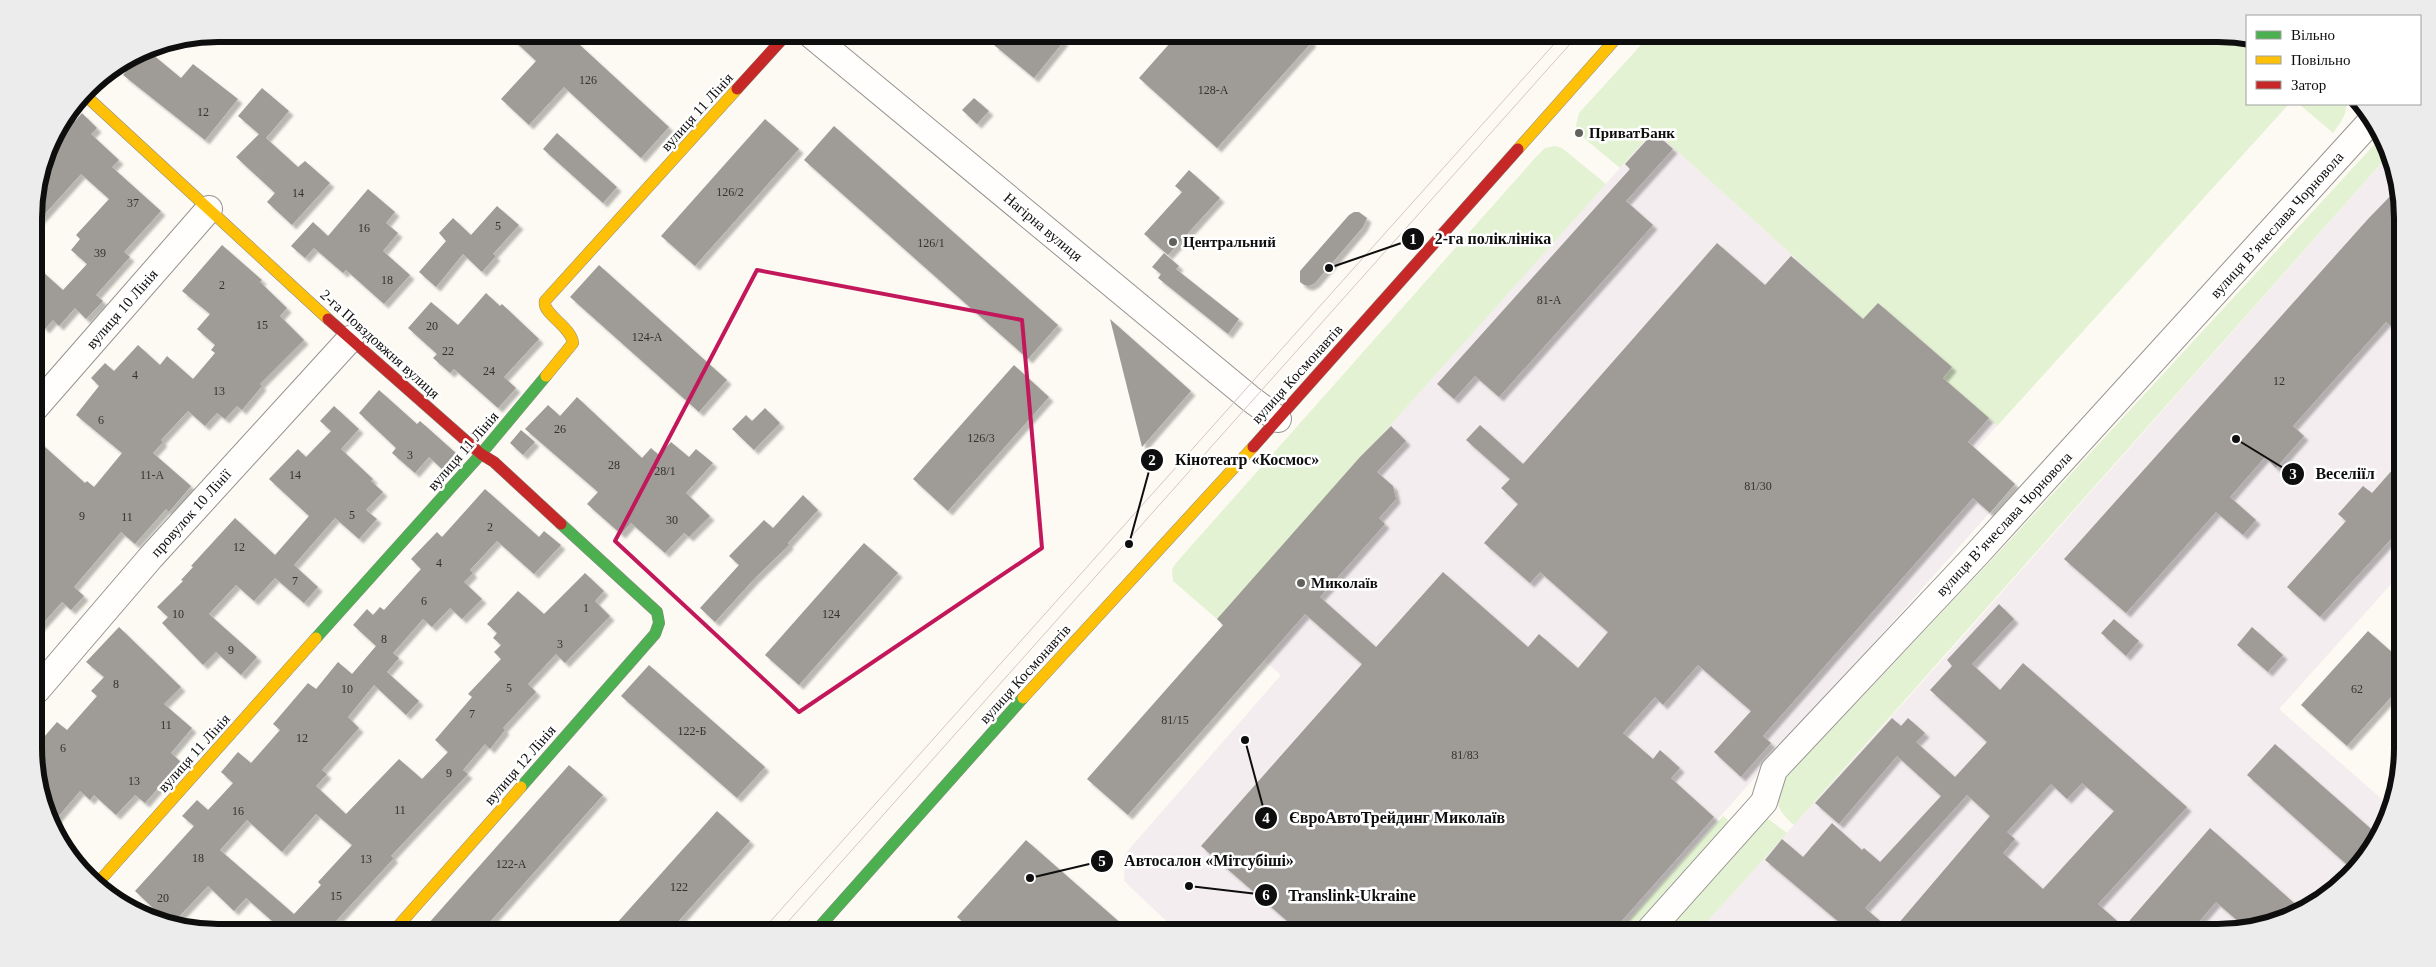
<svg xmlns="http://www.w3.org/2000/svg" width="2436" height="967" font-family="Georgia,serif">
<defs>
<filter id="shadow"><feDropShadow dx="4.5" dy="4.5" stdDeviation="1" flood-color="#0004"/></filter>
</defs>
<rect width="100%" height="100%" fill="#fcfaf2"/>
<!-- industrial -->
<g fill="#f4edef">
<path d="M1654,130L1863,319L1878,303L1952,367L1943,378L1997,426L1976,449L2015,484L1617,933H1179L1124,881L1125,854L1281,675L1217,619Z"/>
<path d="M2387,157L2392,162L2401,194L2402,572L2279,709L2392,808L2364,861L2330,895L2277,923L2229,933H1697L1943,659Z"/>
</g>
<!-- green -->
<g fill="#e3f2d2">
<path d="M1651,34H2217L2247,39V104H2289L1997,426L1943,378L1952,367L1878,303L1863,319L1654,130L1620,168L1579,134L1576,125L1579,113Z"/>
<path d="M2299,104H2346C2347,116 2339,124 2333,133Z"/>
<path d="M2384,140L2392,162L2386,158L1794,825C1780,813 1775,805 1778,786L2000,551L2374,145Z"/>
<path d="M1555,146L1562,148L1606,184L1217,619L1173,581L1172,569L1176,563L1536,157L1545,148Z"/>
<path d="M1723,816L1728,820L1729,825L1636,933H1617Z"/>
<path d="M1762,817L1768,819L1787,833L1697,933H1652Z"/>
</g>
<!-- building -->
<g fill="#9f9c98" fill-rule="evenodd" filter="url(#shadow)">
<path d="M507,34H568L669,127L641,158L564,87L529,125L501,99L536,61Z"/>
<path d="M1004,34H1055L1064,41L1034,78L994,45Z"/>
<path d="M1178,34H1303L1312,42L1217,148L1139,78Z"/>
<path d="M146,49L181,78L193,64L238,99L205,140L123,75Z"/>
<path d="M262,88L289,111L266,138L298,167L305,161L330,183L292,225L267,202L275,193L236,157L259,134L238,116Z"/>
<path d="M974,98L989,111L977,124L962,110Z"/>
<path d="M82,113L97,128L91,134L119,160L112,167L161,211L124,252L130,257L96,295L103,301L86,319L75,308L59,326L53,320L45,329L35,319L34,264L63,290L87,264L71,250L80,239L76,235L109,199L81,174L34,226V206L53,137L70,115L75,121Z"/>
<path d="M765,119L799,149L695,266L661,236Z"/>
<path d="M834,126L1058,325L1028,359L804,160Z"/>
<path d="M1654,132L1673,149L1626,201L1653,225L1499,397L1475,376L1454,399L1437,384L1630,169L1625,164Z"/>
<path d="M557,133L617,187L603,203L543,149Z"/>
<path d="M1189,170L1220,198L1168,255L1144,234L1182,192L1175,186Z"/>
<path d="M2399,187L2401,194V335L2386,322L2293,426L2304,436L2276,468L2265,457L2230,497L2256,520L2243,535L2216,512L2126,613L2064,559L2368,219Z"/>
<path d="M368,189L395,212L386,223L398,233L383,251L410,275L384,304L346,270L343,273L314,248L305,258L291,246L313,222L328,236Z"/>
<path d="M497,206L519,225L493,254L496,256L482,272L463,254L436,287L419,272L446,241L439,233L453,218L471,235Z"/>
<path d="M1354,212H1359L1367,218L1363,227L1315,283L1309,286L1304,285L1300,282V271L1349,215Z"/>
<path d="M1717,243L1765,285L1791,256L1863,319L1878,303L1952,367L1943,378L1989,418L1968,442L2015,484L1990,513L1973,498L1763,736L1771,743L1741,777L1714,752L1751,711L1698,665L1663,705L1655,697L1623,733L1653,759L1660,750L1680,768L1671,778L1714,817L1611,933H1301L1201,846L1362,664L1305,614L1128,815L1087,779L1223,625L1217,619L1360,457L1391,426L1406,441L1377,472L1393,486L1396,499L1379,518L1385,524L1320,597L1376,647L1443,572L1528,647L1539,634L1578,668L1608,632L1540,572L1530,583L1484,543L1518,504L1501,488L1510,479L1466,440L1480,425L1523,464Z"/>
<path d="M222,245L262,280L260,282L287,308L280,316L304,340L260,384L262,386L242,410L237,406L225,419L217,413L205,426L188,411L161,440L163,442L153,453L191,486L169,512L166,509L135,544L121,532L74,587L84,596L71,610L62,602L36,631L35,438L85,483L87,481L94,487L122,453L76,415L99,386L91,378L105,363L114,371L138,345L160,365L167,356L193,379L215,353L211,350L215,345L197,329L210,314L182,291Z"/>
<path d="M1164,253L1179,266L1176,269L1239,319L1228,334L1158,278L1161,274L1152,267Z"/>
<path d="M599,265L727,380L699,412L570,297Z"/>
<path d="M486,293L500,306L502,304L539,339L504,377L516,388L498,408L454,369L450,373L433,358L437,354L408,328L431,302L458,325Z"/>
<path d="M1110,319L1191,391L1142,447Z"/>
<path d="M1014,365L1049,397L948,511L913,479Z"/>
<path d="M379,390L417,424L420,421L457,454L443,470L429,457L415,473L392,453L396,448L359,413Z"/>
<path d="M577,397L642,458L651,448L659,455L671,442L689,457L696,449L713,463L686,493L710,516L689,537L684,533L665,553L631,523L621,534L587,504L598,492L525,429L548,405L560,416Z"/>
<path d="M334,406L359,429L341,449L373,479L371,481L383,492L366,510L377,519L359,539L335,518L294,565L318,587L304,603L275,578L254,601L236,585L209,614L257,657L241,675L216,652L203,665L162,623L168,617L157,607L183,581L181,580L193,567L191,566L235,518L275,555L309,516L269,479L298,449L306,457L331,431L320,421Z"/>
<path d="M765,408L780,423L754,450L732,429L746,415L752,421Z"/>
<path d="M521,430L535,442L523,455L510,443Z"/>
<path d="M2401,460L2402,527L2320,617L2287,587L2346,521L2338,514L2363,486L2372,493Z"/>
<path d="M485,489L539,537L544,531L561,545L534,574L497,541L470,570L473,573L464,582L482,599L462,619L450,608L432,627L423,619L393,653L399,658L387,672L419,701L406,715L374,685L348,717L359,728L322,770L327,774L316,786L346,814L399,759L422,779L448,752L435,740L472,697L468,694L501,659L494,652L501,645L493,638L497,633L487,624L518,591L544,614L585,573L604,591L595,601L610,616L565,663L556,654L528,684L536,692L503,728L505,730L490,749L485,744L463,770L468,774L391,856L394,858L325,933H275L280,928L246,898L234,911L208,886L171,925L135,891L194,826L182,816L197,800L208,810L233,783L221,772L238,752L251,763L280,730L273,724L308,683L316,689L338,662L352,674L376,646L353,625L367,609L373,615L380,607L384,610L421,569L411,559L437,532L442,537ZM316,814L352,845L318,882L321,885L294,914L220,850L247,820L282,852Z"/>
<path d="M803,495L818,510L788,543L789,545L754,579L715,622L700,608L739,565L729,556L764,520L773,528Z"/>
<path d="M864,543L898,573L799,685L765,655Z"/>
<path d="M1999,604L2014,619L1972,664L2000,690L2023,663L2187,807L2098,904L2124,927L2210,828L2302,910L2277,923L2247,929L2216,902L2189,933H1852L1765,860L1782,839L1803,857L1832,823L1862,850L1864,848L1880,862L1941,796L1897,756L1839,824L1815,803L1892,718L1901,726L1908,718L1925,733L1916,742L1955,777L1987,742L1930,690L1952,666L1947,660ZM2082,783L2114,811L2043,889L2003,853L2015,839L2007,832L2051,784L2067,799ZM1967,795L1990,816L1892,931L1865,908Z"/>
<path d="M2114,619L2139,641L2126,656L2101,633Z"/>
<path d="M119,627L181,687L164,704L192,728L171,753L181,762L145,803L135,795L116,815L94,795L90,800L80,791L51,825L37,784V745L57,722L67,730L97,696L91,691L104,677L86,662Z"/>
<path d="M2252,627L2283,655L2268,672L2237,645Z"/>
<path d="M2368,631L2402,661V685L2347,746L2301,705Z"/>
<path d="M649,665L765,767L737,798L621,696Z"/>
<path d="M2275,744L2378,835L2364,861L2354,871L2247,775Z"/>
<path d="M569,765L603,795L480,933H420Z"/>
<path d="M717,811L750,841L668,933H608Z"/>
<path d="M1026,840L1132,933H975L957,917Z"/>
</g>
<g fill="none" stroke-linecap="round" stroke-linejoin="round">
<defs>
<g id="street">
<path d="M810,34L1252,400L1278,419"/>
<path d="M35,408L209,209"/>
<path d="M37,690L151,557L350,339"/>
<path d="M1647,933L1764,802L1774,770L1977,554L2372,120"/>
</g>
<g id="fast">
<path d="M316,638L481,454L546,376"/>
<path d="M521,787L655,634L659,623L657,612L561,524"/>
<path d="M814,933L1023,698"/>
</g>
<g id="slow">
<path d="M85,95L328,319"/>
<path d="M1518,149L1620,34"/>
<path d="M546,376L573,343C571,326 542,314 545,301L737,89"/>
<path d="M1023,698L1253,447"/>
<path d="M96,885L316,638"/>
<path d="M392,933L521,787"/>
</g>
<g id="jam">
<path d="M737,89L787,34"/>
<path d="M328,319L481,454L494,462L561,524"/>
<path d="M1253,447L1518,149"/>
</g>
</defs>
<!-- street casing -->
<use href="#street" stroke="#959491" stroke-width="28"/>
<!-- fast casing -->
<use href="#fast" stroke="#8c8b87" stroke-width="12"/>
<!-- slow casing -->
<use href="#slow" stroke="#8c8b87" stroke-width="12"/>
<!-- jam casing -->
<use href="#jam" stroke="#8c8b87" stroke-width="12"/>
<!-- street -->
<use href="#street" stroke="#fffefd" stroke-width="26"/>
<!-- fast -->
<use href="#fast" stroke="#4caf50" stroke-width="11"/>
<!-- slow -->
<use href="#slow" stroke="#ffc107" stroke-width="11"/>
<!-- jam -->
<use href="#jam" stroke="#c62828" stroke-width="11"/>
<!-- tram -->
<g stroke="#d8c4c3" stroke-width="1">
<path d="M760,933L1563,34"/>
<path d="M778,933L1579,34"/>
</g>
</g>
<!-- marked area -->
<path fill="none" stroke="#c2185b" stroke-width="4" stroke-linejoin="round" d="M757,270L1022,320L1042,548L799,712L615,541Z"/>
<!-- markers -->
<g fill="#61615e" stroke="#fff" stroke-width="2">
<circle cx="1579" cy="133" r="5"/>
<circle cx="1173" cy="242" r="5"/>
<circle cx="1301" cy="583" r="5"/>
</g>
<g text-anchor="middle" stroke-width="5" stroke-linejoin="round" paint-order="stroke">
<!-- number labels -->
<g font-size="12" fill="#323230">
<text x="588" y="84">126</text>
<text x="1213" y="94">128-А</text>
<text x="203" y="116">12</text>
<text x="730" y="196">126/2</text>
<text x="298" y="197">14</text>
<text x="133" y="207">37</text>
<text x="498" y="230">5</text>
<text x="364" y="232">16</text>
<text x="931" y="247">126/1</text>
<text x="100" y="257">39</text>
<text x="387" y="284">18</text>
<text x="222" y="289">2</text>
<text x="1549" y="304">81-А</text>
<text x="262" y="329">15</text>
<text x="432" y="330">20</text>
<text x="647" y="341">124-А</text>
<text x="448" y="355">22</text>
<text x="489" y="375">24</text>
<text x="135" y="379">4</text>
<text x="2279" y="385">12</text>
<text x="219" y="395">13</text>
<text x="101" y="424">6</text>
<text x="560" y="433">26</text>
<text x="981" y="442">126/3</text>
<text x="410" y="459">3</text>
<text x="614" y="469">28</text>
<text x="665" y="475">28/1</text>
<text x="152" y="479">11-А</text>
<text x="295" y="479">14</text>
<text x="1758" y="490">81/30</text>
<text x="352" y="519">5</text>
<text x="82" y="520">9</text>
<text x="127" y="521">11</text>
<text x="672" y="524">30</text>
<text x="490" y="531">2</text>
<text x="239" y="551">12</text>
<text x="439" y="567">4</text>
<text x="295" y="585">7</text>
<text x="424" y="605">6</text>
<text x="586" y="612">1</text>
<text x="178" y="618">10</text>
<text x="831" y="618">124</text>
<text x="384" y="643">8</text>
<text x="560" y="648">3</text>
<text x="231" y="654">9</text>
<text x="116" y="688">8</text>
<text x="509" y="692">5</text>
<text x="347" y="693">10</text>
<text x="2357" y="693">62</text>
<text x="472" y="718">7</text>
<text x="1175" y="724">81/15</text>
<text x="166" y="729">11</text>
<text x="692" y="735">122-Б</text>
<text x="302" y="742">12</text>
<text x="63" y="752">6</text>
<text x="1465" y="759">81/83</text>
<text x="449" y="777">9</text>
<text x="134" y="785">13</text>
<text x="400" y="814">11</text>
<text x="238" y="815">16</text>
<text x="198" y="862">18</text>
<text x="366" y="863">13</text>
<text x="511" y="868">122-А</text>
<text x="679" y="891">122</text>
<text x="336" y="900">15</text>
<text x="163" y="902">20</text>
</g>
<!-- street labels -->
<g font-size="15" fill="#0e0e0e" stroke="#fff">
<text transform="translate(697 112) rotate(-48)" y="5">вулиця 11 Лінія</text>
<text transform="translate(2277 225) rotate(-48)" y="5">вулиця Вʼячеслава Чорновола</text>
<text transform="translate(1043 227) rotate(40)" y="5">Нагірна вулиця</text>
<text transform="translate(122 309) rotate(-49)" y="5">вулиця 10 Лінія</text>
<text transform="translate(380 344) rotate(42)" y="5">2-га Повздовжня вулиця</text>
<text transform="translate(1297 374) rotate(-48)" y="5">вулиця Космонавтів</text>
<text transform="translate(463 451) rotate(-49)" y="5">вулиця 11 Лінія</text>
<text transform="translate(191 513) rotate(-48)" y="5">провулок 10 Лінії</text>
<text transform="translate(2004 524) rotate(-47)" y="5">вулиця Вʼячеслава Чорновола</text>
<text transform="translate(1025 674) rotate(-48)" y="5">вулиця Космонавтів</text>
<text transform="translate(194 753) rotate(-48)" y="5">вулиця 11 Лінія</text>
<text transform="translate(520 765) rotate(-49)" y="5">вулиця 12 Лінія</text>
</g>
<!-- poi labels -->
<g font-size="15" font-weight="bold" fill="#0e0e0e" stroke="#fff" text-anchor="start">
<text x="1589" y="138">ПриватБанк</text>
<text x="1183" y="247">Центральний</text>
<text x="1311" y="588">Миколаїв</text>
</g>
</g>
<!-- crop -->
<path d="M0 0H2436V967H0ZM218 42H2218A176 176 0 0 1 2394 218V748A176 176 0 0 1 2218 924H218A176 176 0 0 1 42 748V218A176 176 0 0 1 218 42Z" fill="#ececec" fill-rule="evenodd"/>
<path fill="none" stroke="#0e0e0e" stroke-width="6" d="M218 42H2218A176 176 0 0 1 2394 218V748A176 176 0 0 1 2218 924H218A176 176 0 0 1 42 748V218A176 176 0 0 1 218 42Z"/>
<!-- callouts -->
<path fill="none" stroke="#0e0e0e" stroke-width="2" d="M1329 268L1413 239M1129 544L1152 460M2236 439L2293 474M1245 740L1266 818M1030 878L1102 861M1189 886L1266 895"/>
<g fill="#0e0e0e" stroke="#fff" stroke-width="2">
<circle cx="1329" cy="268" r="5"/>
<circle cx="1129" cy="544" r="5"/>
<circle cx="2236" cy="439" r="5"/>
<circle cx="1245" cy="740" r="5"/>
<circle cx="1030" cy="878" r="5"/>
<circle cx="1189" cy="886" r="5"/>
<circle cx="1413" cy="239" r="12"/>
<circle cx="1152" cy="460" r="12"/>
<circle cx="2293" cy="474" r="12"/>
<circle cx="1266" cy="818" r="12"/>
<circle cx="1102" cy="861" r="12"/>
<circle cx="1266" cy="895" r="12"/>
</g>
<g font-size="15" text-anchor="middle" font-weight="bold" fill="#fff">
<text x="1413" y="244">1</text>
<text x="1152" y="465">2</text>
<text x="2293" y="479">3</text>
<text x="1266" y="823">4</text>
<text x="1102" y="866">5</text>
<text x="1266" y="900">6</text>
</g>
<g font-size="16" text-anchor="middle" font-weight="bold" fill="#0e0e0e" stroke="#fff" stroke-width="5" stroke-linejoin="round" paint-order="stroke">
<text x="1493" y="244">2-га поліклініка</text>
<text x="1247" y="465">Кінотеатр «Космос»</text>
<text x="2345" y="479">Веселіїл</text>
<text x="1397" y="823">ЄвроАвтоТрейдинг Миколаїв</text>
<text x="1209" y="866">Автосалон «Мітсубіші»</text>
<text x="1352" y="901">Translink-Ukraine</text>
</g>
<!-- legend -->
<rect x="2246" y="15" width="175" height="90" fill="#ffffff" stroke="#9f9f9f"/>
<rect x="2256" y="31" width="25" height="8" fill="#4caf50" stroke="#9f9f9f"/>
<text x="2291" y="40" font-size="15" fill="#0e0e0e">Вільно</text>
<rect x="2256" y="56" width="25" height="8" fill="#ffc107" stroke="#9f9f9f"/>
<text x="2291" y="65" font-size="15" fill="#0e0e0e">Повільно</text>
<rect x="2256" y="81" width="25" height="8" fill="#c62828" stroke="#9f9f9f"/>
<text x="2291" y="90" font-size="15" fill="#0e0e0e">Затор</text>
</svg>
